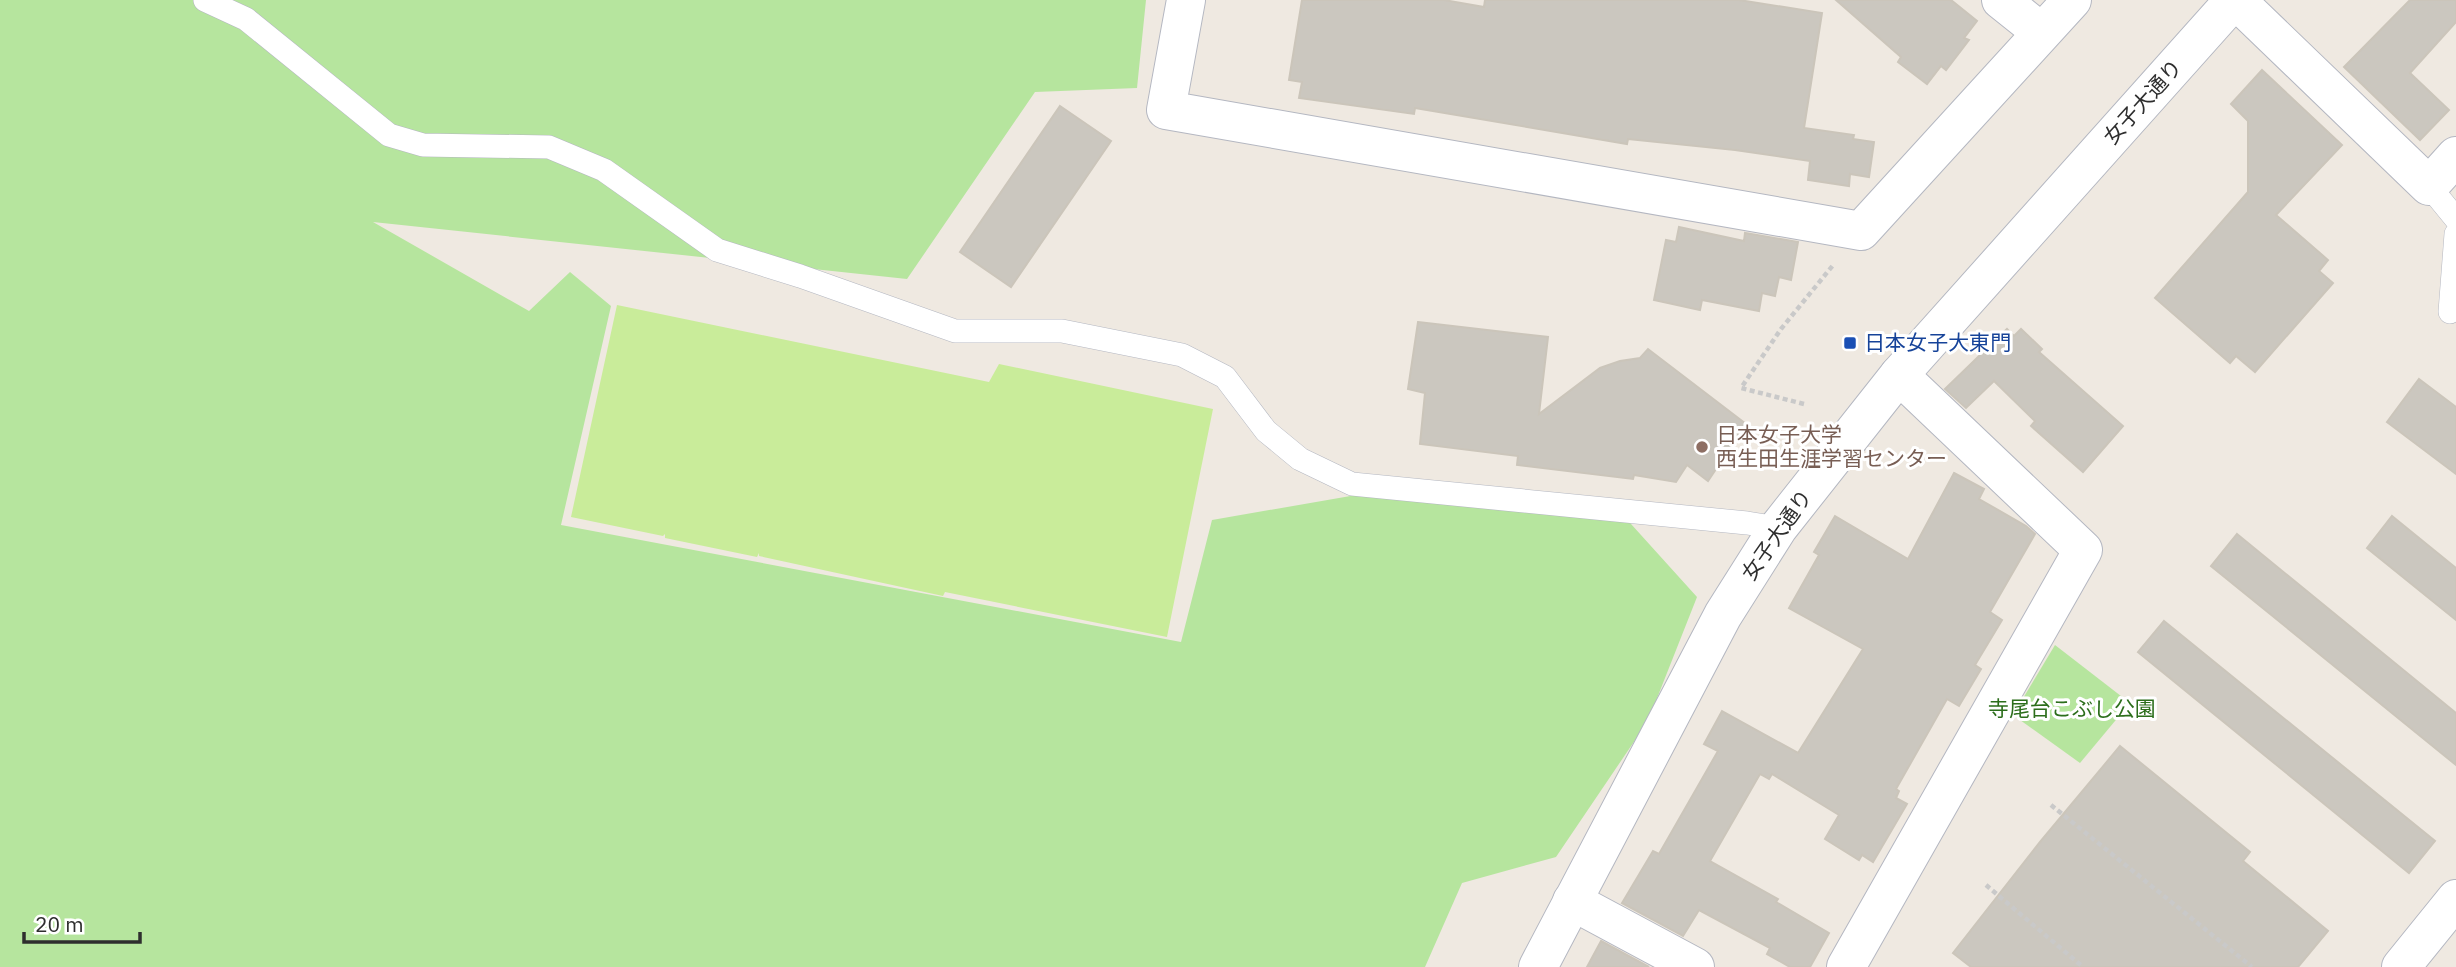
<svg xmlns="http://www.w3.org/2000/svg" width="2456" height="967" font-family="'IBM Plex Sans','Noto Sans JP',sans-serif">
<rect width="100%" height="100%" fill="#efe9e1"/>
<!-- green -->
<g fill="#b6e59e">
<path d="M0,0H1146L1137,88L1035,92L907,279L373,222L529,311L570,272L611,306L561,525L1181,642L1212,520L1408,486L1622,514L1697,597L1648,721L1556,857L1462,883L1425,967H0Z"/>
<path d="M2055,645L2130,703L2080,763L2013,715Z"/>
</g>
<!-- pitch -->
<path fill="#c9ec9a" d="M617,305L989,382L999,364L1213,409L1167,637L945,592L943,596L759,556V553L757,557L665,538V534L663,536L571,517Z"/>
<!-- building -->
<g fill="#cbc7bf" stroke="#cbc5ba" stroke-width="2">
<path d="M1302,0H1444L1484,7L1485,0H1739L1822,13L1804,128L1854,135L1853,139L1874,142L1869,177L1850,174L1849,186L1808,180L1810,161L1735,150L1628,139L1627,144L1415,108L1414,114L1299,98L1302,82L1289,80Z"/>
<path d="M1836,0H1951L1977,21L1964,38L1969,40L1946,70L1941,66L1927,84L1898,62L1901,57Z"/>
<path d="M2410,0H2456V22L2410,73L2449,110L2420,140L2344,67Z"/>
<path d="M2262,70L2342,145L2276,215L2328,260L2319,271L2333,283L2255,372L2236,356L2230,363L2155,298L2248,192V121L2231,104Z"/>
<path d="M1060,106L1111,141L1011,287L960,252Z"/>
<path d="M1679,227L1744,241L1745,233L1798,242L1791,280L1779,277L1775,296L1762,293L1759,311L1702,300L1700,310L1654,300L1666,240L1676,242Z"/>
<path d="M1418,322L1548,337L1539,414L1600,368L1620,361L1640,358L1648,349L1746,424L1708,481L1687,465L1676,482L1634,475L1633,479L1517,465L1518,456L1420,444L1425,393L1408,389Z"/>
<path d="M2007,329L2014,336L2021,329L2042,349L2039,352L2123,426L2083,472L2031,426L2035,421L1994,381L1966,408L1945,389Z"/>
<path d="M2419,379L2456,407V474L2387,422Z"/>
<path d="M1954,473L1984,489L1979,499L2026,526L2035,534L1990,612L2002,620L1975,665L1981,669L1959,706L1947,699L1896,789L1899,791L1896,798L1907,804L1873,862L1862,855L1859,860L1825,839L1839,815L1772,774L1769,779L1760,774L1710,861L1778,899L1776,902L1829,933L1810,967H1790L1767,954L1770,948L1699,910L1683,936L1622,903L1653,851L1659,854L1718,751L1704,744L1722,711L1798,753L1863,649L1789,608L1819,555L1814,552L1835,516L1908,559Z"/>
<path d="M2392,516L2456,568V620L2367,548Z"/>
<path d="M2237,534L2456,713V765L2211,566Z"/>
<path d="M2164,621L2435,841L2409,873L2138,652Z"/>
<path d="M2120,746L2250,852L2243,861L2328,931L2298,967H1971L1953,953L2040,842Z"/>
<path d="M1601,941L1649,967H1587Z"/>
</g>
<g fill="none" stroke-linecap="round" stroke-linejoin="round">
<defs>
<g id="lane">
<path d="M205,0L246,19L389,135L423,145L549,147L604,170L717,250L800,276L955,331H1062L1182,355L1225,377L1266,431L1300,459L1352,484L1747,523L1778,528"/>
<path d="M2429,186L2456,219"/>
<path d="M2450,312L2456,234"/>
</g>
<g id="street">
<path d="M1186,0L1166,110L1861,231L2072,0"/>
<path d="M2001,0L2041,32"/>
<path d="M2236,0L2429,186L2456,156"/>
<path d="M1572,901L1695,967"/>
<path d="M1846,967L2083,550L1899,375"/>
</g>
<g id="secondary">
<path d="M1538,967L1723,615L1778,528L1899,375L2234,0"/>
<path d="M2401,967L2456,899"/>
</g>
</defs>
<!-- lane casing -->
<use href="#lane" stroke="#b4b7c1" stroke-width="24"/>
<!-- street casing -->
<use href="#street" stroke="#b4b7c1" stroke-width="40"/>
<!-- secondary casing -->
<use href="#secondary" stroke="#b4b7c1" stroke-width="40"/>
<!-- path -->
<g stroke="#c9c9c9" stroke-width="4.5" stroke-dasharray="5 3.5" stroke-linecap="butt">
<path d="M1804,404L1741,388L1781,329L1834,264"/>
<path d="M2051,805L2252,967"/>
<path d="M1986,885L2083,967"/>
</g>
<!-- lane -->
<use href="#lane" stroke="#fff" stroke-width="23"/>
<!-- street -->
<use href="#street" stroke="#fff" stroke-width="38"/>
<!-- secondary -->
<use href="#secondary" stroke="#fff" stroke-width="38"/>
</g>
<!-- markers -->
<rect fill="#1a4fb4" stroke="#fff" stroke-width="2.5" x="1843" y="336" width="14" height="14" rx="3.5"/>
<circle fill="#8d6e63" stroke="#fff" stroke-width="2.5" cx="1702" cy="447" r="7"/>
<g text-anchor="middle" stroke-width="6" stroke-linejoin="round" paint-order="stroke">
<!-- street labels -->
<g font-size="21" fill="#2e2e2e" stroke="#fff">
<text transform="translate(2143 102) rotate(-48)" y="7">女子大通り</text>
<text transform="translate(1777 535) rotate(-55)" y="7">女子大通り</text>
</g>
<!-- transit labels -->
<g font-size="21" fill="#164399" stroke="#fff" text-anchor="start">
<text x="1864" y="350">日本女子大東門</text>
</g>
<!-- education labels -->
<g font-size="21" fill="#785e54" stroke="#fff" text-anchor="start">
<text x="1716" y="442">日本女子大学<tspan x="1716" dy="24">西生田生涯学習センター</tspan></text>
</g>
<!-- park labels -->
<g font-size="21" fill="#2c6e1b" stroke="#fff">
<text x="2072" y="716">寺尾台こぶし公園</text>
</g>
</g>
<!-- scale -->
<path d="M24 932v10h116v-10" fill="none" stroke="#2e2e2e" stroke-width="3.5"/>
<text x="35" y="932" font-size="21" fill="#2e2e2e" stroke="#ffffff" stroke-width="5" paint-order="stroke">20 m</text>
</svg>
